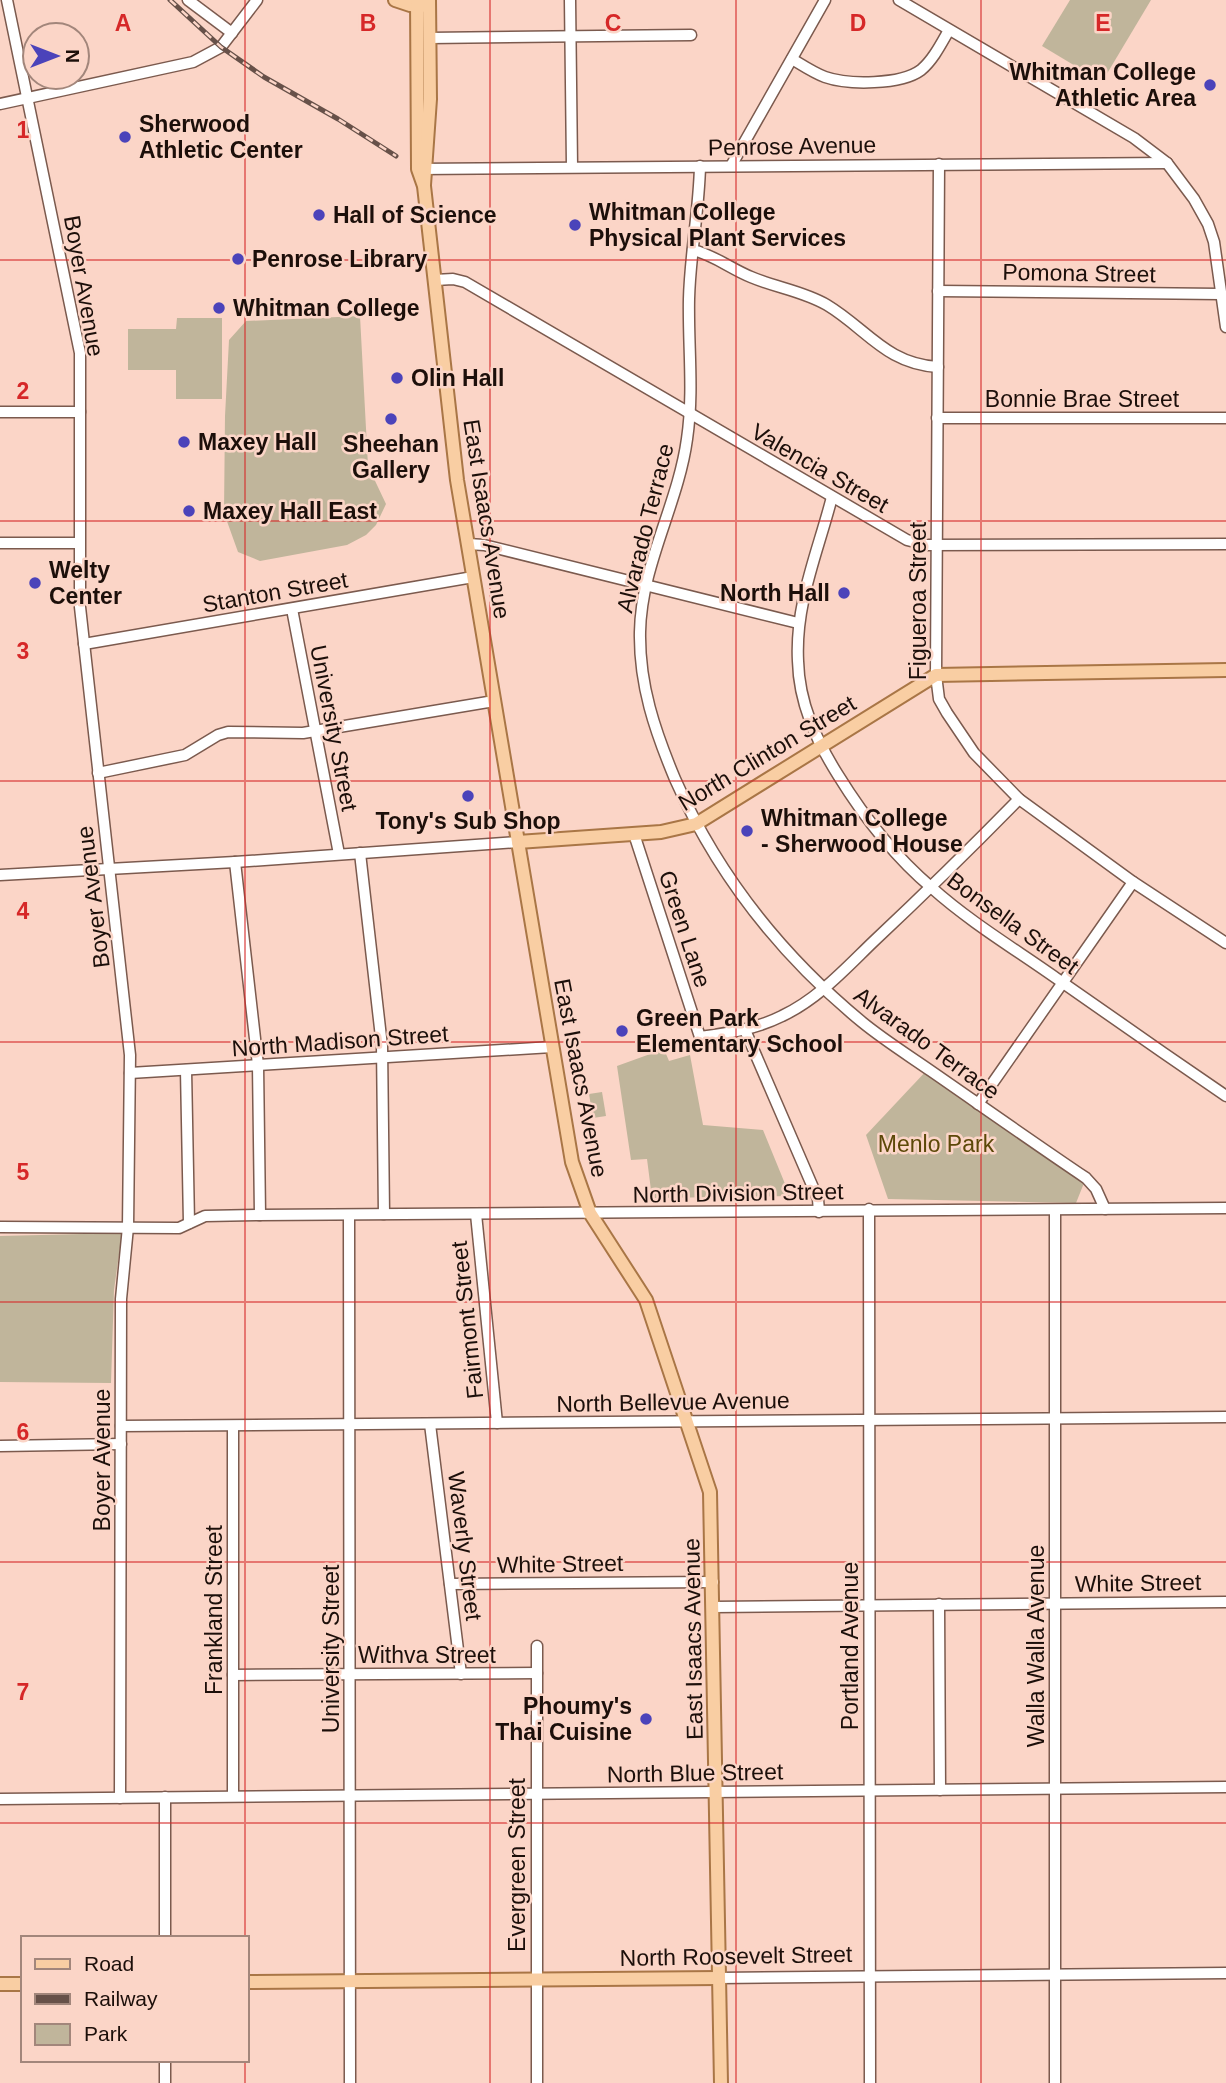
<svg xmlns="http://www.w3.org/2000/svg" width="1226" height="2083" font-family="Arial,sans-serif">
<rect width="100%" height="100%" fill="#fbd5c7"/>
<!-- green -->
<g fill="#c0b59b">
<path d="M1070,0H1151L1102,82L1042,46Z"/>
<path d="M360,316L368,466L386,504L376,525L366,535L347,545L260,561L238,552L224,513L225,416L229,340L246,321Z"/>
<path d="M177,318H222V399H176V370H128V329H176Z"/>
<path d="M664,1049L669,1061L690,1055L703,1125L763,1130L790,1196L652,1198L647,1159L631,1160L617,1066Z"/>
<path d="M928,1069L1086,1178L1076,1203L888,1199L866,1135Z"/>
<path d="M602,1092L606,1116L593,1118L589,1094Z"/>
<path d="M122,1233L114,1290L111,1383L0,1382V1236Z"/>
</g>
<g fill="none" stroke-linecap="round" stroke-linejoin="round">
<defs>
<g id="minor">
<path d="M7,0L80,353V607L130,1055L128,1227L121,1299L120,1798"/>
<path d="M188,0L232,33"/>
<path d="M570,0L572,166"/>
<path d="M899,0L1134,138L1167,163L1194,199L1208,224L1214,242L1226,327"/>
<path d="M429,38L691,35"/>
<path d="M792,59C802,65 814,73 825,77C848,85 901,85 921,70C933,60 941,44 949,30"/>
<path d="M0,104L193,62L221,47L257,0"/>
<path d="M939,164L936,675L939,699L947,713L974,753L1019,799L1133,882L1226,943"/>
<path d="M700,166C699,211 690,255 689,299C688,346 694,391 687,439C678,505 641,565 640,632C639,685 655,731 675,779C717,874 782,956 862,1022C884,1040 908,1055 931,1071C983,1107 1034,1143 1086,1178L1096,1189L1105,1209"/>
<path d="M731,166L825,0"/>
<path d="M418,169L1167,163"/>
<path d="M693,250C714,255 731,269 751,277C777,288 803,291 827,305C867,329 886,364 938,367"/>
<path d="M435,280L453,279L465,282L907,540L927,545L1226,544"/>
<path d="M938,291L1220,294"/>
<path d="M0,412H80"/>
<path d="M937,418H1226"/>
<path d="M832,497C818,552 795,603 798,661C799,703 816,740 838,775C864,817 894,856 932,888C970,922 1015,949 1056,978C1113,1018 1169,1057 1226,1096"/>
<path d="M0,543H79"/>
<path d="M468,544L484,545L798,623"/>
<path d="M292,609L339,854"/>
<path d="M84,644L473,577"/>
<path d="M98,773L185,755L218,735L228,732L303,733L494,701"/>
<path d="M634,834L700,1037C729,1033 756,1029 782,1016C818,999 845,969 873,942C923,895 971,848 1019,799"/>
<path d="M360,853L382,1046L384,1214"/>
<path d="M235,862L258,1065L260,1215"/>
<path d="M0,875L235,862L518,842"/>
<path d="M745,1030L818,1199L819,1212"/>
<path d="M186,1070L189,1223"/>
<path d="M130,1073L552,1047"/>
<path d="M978,1104L1133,882"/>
<path d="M869,1209L870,2083"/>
<path d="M1055,1210V2083"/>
<path d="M476,1214L497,1423"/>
<path d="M349,1215L350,2083"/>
<path d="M0,1227L179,1228L205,1216L260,1215L1226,1208"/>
<path d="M430,1424L461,1674"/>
<path d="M121,1426L1226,1417"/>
<path d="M233,1426V1795"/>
<path d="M0,1446L121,1444"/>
<path d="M450,1584L713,1582"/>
<path d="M939,1604L940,1790"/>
<path d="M714,1607L1226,1602"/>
<path d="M537,1646V2083"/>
<path d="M233,1675L537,1673"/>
<path d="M165,1797V1938"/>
<path d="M0,1799L1226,1787"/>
<path d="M719,1978L1226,1973"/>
<path d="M165,2083V2060"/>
</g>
<g id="major">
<path d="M395,0L410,5L422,6"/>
<path d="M417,0L418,169L424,186L457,480L572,1162L590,1213L646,1300L710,1492L721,2083"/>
<path d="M424,185L430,99L429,0"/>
<path d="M518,842L661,832L696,824L936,675L1226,670"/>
<path d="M247,1982L719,1978"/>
<path d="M0,1984H23"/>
</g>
</defs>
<!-- minor casing -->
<use href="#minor" stroke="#7b5a4e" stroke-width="13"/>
<!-- major casing -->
<use href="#major" stroke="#a97646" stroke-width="16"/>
<!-- minor -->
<use href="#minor" stroke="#fff" stroke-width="10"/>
<!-- major -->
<use href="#major" stroke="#f9cea3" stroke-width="12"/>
<defs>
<path id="rail" d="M170,0L221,47L264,77L338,119L396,156"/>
</defs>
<!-- rail casing -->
<use href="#rail" stroke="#675149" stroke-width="5"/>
<!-- rail -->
<use href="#rail" stroke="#fbd5c7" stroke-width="2.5" stroke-dasharray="8" stroke-linecap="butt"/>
</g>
<!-- grid -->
<path fill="none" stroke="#d62828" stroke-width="2" stroke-opacity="0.55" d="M245,0V1938M490,0V2083M736,0V2083M981,0V2083M0,260H1226M0,521H1226M0,781H1226M0,1042H1226M0,1302H1226M0,1562H1226M0,1823H1226M245,2060V2083"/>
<!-- markers -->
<g fill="#4b43ba" stroke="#fbd5c7" stroke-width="2.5">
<circle cx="1210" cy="85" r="7"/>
<circle cx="125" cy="137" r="7"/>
<circle cx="319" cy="215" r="7"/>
<circle cx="575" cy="225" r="7"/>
<circle cx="238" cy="259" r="7"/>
<circle cx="219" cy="308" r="7"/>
<circle cx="397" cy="378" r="7"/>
<circle cx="391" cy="419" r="7"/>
<circle cx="184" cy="442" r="7"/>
<circle cx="189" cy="511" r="7"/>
<circle cx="35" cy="583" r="7"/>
<circle cx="844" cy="593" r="7"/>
<circle cx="468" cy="796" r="7"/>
<circle cx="747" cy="831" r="7"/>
<circle cx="622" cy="1031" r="7"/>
<circle cx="646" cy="1719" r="7"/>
</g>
<g text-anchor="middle" stroke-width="5" stroke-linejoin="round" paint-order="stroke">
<!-- poi labels -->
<g font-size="23" font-weight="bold" fill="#1c0f0a" stroke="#fbd5c7" text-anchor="start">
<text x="1196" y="80" text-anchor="end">Whitman College<tspan x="1196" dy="26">Athletic Area</tspan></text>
<text x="139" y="132">Sherwood<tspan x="139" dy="26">Athletic Center</tspan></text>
<text x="589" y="220">Whitman College<tspan x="589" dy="26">Physical Plant Services</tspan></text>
<text x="333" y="223">Hall of Science</text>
<text x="252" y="267">Penrose Library</text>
<text x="233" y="316">Whitman College</text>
<text x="411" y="386">Olin Hall</text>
<text x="198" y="450">Maxey Hall</text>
<text x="391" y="452" text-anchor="middle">Sheehan<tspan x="391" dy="26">Gallery</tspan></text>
<text x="203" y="519">Maxey Hall East</text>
<text x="49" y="578">Welty<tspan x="49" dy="26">Center</tspan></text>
<text x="830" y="601" text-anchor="end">North Hall</text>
<text x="761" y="826">Whitman College<tspan x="761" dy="26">- Sherwood House</tspan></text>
<text x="468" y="829" text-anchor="middle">Tony's Sub Shop</text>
<text x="636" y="1026">Green Park<tspan x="636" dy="26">Elementary School</tspan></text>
<text x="632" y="1714" text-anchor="end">Phoumy's<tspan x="632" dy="26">Thai Cuisine</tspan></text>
</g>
<!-- street labels -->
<g font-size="23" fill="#1c0f0a" stroke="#fbd5c7">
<text transform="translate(792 146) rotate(-1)" y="8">Penrose Avenue</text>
<text transform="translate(1079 273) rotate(1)" y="8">Pomona Street</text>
<text transform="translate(84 286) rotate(80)" y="8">Boyer Avenue</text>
<text x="1082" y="407">Bonnie Brae Street</text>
<text transform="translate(820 468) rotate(30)" y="8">Valencia Street</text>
<text transform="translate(487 519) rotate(81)" y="8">East Isaacs Avenue</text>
<text transform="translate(645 528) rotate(-76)" y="8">Alvarado Terrace</text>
<text transform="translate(275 592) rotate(-10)" y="8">Stanton Street</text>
<text transform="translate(918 601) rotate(-90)" y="8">Figueroa Street</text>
<text transform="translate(334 728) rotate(79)" y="8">University Street</text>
<text transform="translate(767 753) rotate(-31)" y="8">North Clinton Street</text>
<text transform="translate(93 897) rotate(-97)" y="8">Boyer Avenue</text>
<text transform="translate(1013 923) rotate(36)" y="8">Bonsella Street</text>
<text transform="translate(685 929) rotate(72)" y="8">Green Lane</text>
<text transform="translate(340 1041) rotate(-4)" y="8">North Madison Street</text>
<text transform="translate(927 1043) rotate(36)" y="8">Alvarado Terrace</text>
<text transform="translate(581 1078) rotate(79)" y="8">East Isaacs Avenue</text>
<text transform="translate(738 1193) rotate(-1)" y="8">North Division Street</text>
<text transform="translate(467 1320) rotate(-96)" y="8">Fairmont Street</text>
<text transform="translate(673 1402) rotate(-1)" y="8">North Bellevue Avenue</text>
<text transform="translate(102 1460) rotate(-90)" y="8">Boyer Avenue</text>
<text transform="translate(465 1546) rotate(83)" y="8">Waverly Street</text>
<text transform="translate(560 1564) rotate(-1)" y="8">White Street</text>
<text transform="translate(1138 1583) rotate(-1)" y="8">White Street</text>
<text transform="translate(214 1610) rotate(-90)" y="8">Frankland Street</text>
<text transform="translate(693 1639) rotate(-91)" y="8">East Isaacs Avenue</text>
<text transform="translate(850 1646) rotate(-90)" y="8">Portland Avenue</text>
<text transform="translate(1036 1646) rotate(-90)" y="8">Walla Walla Avenue</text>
<text transform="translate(331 1649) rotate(-90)" y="8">University Street</text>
<text x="427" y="1663">Withva Street</text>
<text transform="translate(695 1773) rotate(-1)" y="8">North Blue Street</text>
<text transform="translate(517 1865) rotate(-90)" y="8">Evergreen Street</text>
<text transform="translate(736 1956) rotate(-1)" y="8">North Roosevelt Street</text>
</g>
<!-- park labels -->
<g font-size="23" fill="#5c4808" stroke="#fbd5c7">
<text x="936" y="1152">Menlo Park</text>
</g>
</g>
<g font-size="23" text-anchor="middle" font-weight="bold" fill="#d62828" stroke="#fbd5c7" stroke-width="5" stroke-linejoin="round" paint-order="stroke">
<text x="123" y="31">A</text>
<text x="368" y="31">B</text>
<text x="613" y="31">C</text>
<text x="858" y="31">D</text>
<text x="1103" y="31">E</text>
<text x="23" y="138">1</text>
<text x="23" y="399">2</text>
<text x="23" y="659">3</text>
<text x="23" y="919">4</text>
<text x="23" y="1180">5</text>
<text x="23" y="1440">6</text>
<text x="23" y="1700">7</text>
</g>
<!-- legend -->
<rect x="21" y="1936" width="228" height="126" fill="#fbd5c7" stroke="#a2867b" stroke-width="2"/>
<rect x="35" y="1959" width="35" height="10" fill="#f9cea3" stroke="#a2867b" stroke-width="2"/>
<text x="84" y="1971" font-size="21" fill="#1c0f0a">Road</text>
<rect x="35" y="1994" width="35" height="10" fill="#675149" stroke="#a2867b" stroke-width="2"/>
<text x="84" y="2006" font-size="21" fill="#1c0f0a">Railway</text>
<rect x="35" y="2024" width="35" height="21" fill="#c0b59b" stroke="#a2867b" stroke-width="2"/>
<text x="84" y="2041" font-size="21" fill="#1c0f0a">Park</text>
<!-- north arrow -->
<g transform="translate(56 56) rotate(90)"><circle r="33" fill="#fbd5c7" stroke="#a2867b" stroke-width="2"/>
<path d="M0-5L12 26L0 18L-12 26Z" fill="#4b43ba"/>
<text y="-10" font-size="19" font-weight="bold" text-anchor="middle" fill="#1c0f0a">N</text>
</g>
</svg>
